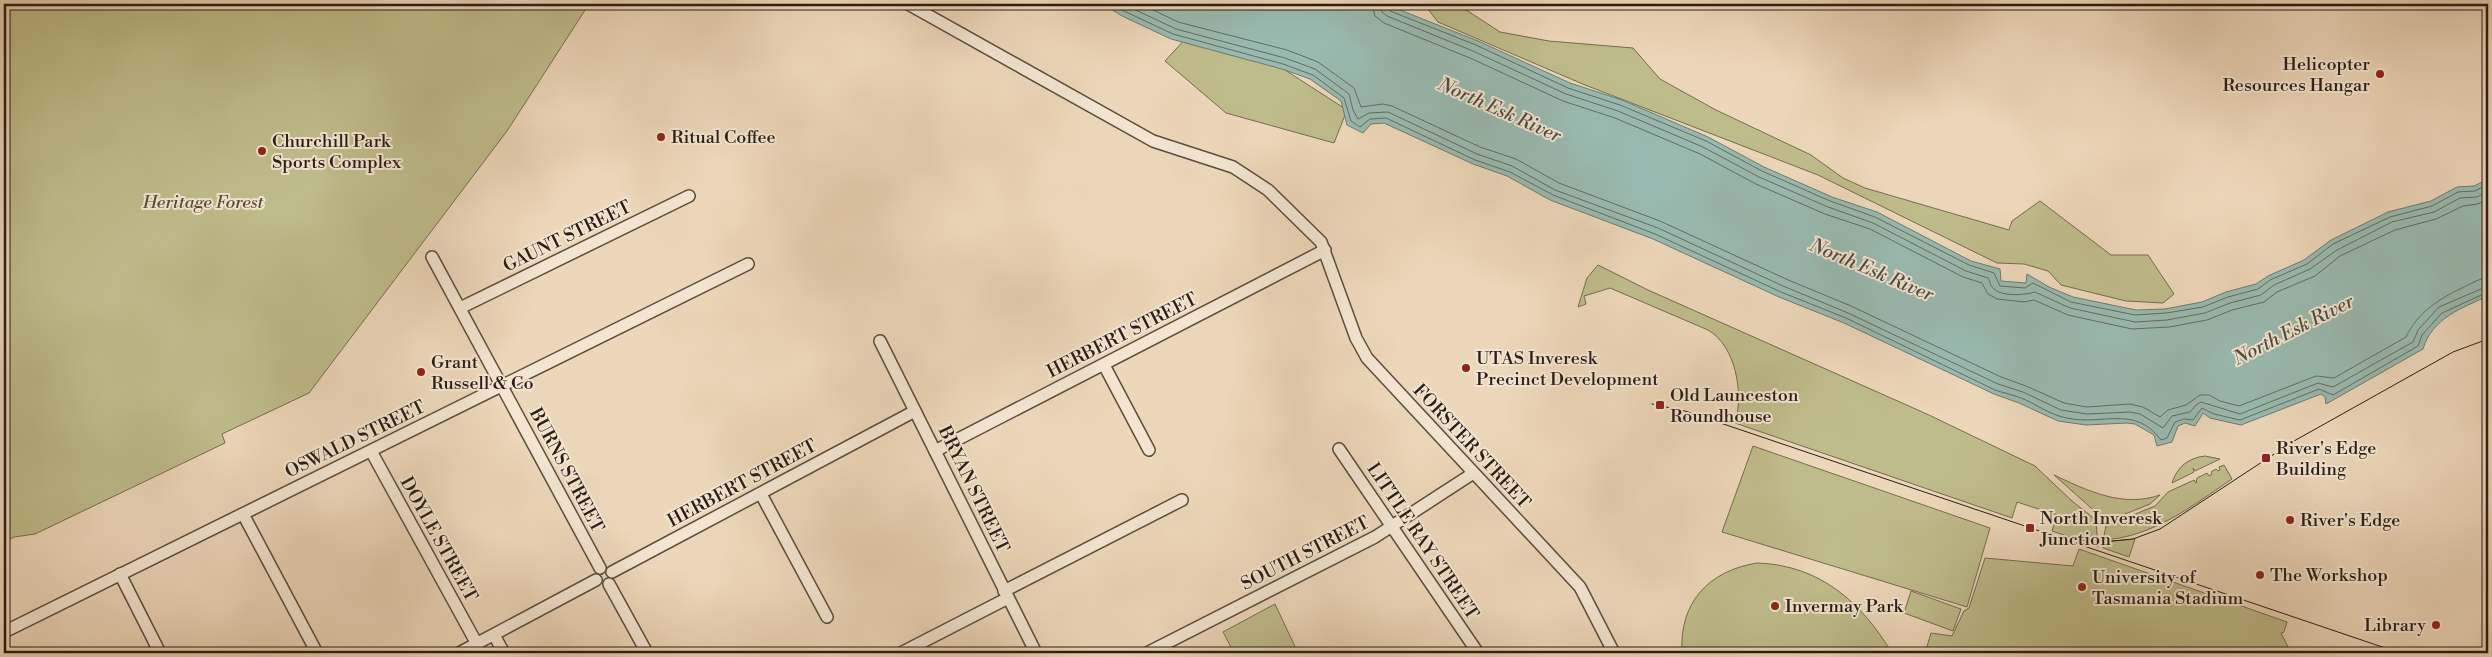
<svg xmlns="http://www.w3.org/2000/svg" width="2492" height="657" font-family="'Libre Bodoni',serif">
<rect width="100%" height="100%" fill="#edd7ba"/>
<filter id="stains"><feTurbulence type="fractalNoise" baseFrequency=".004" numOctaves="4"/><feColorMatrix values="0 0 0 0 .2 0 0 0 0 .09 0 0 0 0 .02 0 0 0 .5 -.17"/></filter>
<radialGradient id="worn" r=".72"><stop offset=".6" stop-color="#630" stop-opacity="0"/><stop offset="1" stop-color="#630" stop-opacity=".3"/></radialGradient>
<!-- green -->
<g fill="#bfbc8b" stroke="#746c4f">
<path d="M4,4H589L507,131L309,393L222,434L225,443L35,534L14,537L4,542Z"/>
<path d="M1424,4H1457L1500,32L1549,41L1633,48L1660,79L1716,110L1811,155L1843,178L1865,188L2009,230L2012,221L2040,201L2111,255H2148L2174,294L2163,303L2126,301L2061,285L2048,271L2024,264L1997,263L1818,175L1585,85L1438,22Z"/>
<path d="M1187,37L1282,68L1347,110L1334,143L1226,113L1165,61Z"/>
<path d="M1598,265L1648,290L1929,415L2035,466L2072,501L2096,520L2098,547L2052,531L2057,515L2017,502L2012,518L1735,423C1744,394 1736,346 1708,330L1610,288L1584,296L1586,304L1578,307L1587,278Z"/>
<path d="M1753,446L1990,528L1967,607L1722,532Z"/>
<path d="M2205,456L2220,459L2195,471L2193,468L2194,472L2172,483C2177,467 2188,458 2205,456Z"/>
<path d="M2224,465L2232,479C2192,506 2153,537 2103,540L2106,526L2155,506L2168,492L2194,480L2196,483L2197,478L2207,473L2209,476L2212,474L2211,472L2216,469L2218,471L2220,470L2219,467Z"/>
<path d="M2054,475C2088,491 2123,508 2160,495L2150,504L2103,523L2099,515Z"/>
<path d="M2135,539L2129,557L2103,548V542Z"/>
<path d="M2079,549L2287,622L2284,632L2281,633L2291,653H1925L1931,633L1952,636L1964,611L1969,608L1985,558L2073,566Z"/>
<path d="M1757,563C1820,565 1861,602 1892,653H1682C1679,603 1708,571 1757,563Z"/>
<path d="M1911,591L1961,609L1953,631L1904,613Z"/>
<path d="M1275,604L1298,653H1234L1223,632Z"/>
</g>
<!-- water -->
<path fill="#99bab0" stroke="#6d7b71" d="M1107,4H1385L1478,41L1570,83L1622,100L1708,137L1764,167L1832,197L1877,212L1971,261L2000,269L2001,281L2026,283L2027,274L2049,287L2073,297L2136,310L2165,309L2202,302L2226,292L2256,284L2268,276L2304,260L2331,240L2388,212L2431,201L2457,187L2474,186L2488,179V296C2462,308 2432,318 2423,349L2326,404L2325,397L2321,394L2241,425L2210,418L2203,413L2195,426L2185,423L2178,426L2172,442L2157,446L2154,435L2135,424L2127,423L2086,425L2058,421L2019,403L1994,394L1844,323L1779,297L1653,239L1550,200L1507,176L1473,164L1384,123L1371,124L1363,133L1347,125L1341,101L1310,79L1282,69L1171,39L1122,16L1111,9Z"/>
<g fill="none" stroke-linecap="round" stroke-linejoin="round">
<!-- shore -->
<g stroke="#626c62" stroke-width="1">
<path d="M1113,4L1124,11L1173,34L1283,64L1313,75L1344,98L1351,121L1360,127L1370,119L1386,118L1475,160L1510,172L1553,195L1655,234L1781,292L1846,318L1995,390C2004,393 2013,395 2021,398C2034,403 2046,412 2059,416C2098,429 2133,402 2161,440L2167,438L2175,422L2184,419L2193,420L2202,408L2214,414L2240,420L2319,389L2333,395L2418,346L2422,335L2442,313L2488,292"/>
<path d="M1123,4L1176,29L1285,58L1315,69L1349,94L1353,110L1358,119L1369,113L1388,112L1477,154L1512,166L1555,190L1658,228L1783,286L1848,313L1998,384L2023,392L2061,410L2087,414L2130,412L2140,414L2163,428L2172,416L2190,412L2196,405L2201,402L2240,414L2318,383L2333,387L2413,342L2418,330L2439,307L2488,286"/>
<path d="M1141,4L1178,22L1287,50L1318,62L1354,88L1361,107L1383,104L1392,106L1480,147L1516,159L1559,183L1660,221L1786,279L1851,306L2001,377L2026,386L2064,403L2087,407L2130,404L2143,407L2160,417L2168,410L2186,405L2200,395H2209L2220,401L2239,406L2316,376L2334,378L2406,337C2418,312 2439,299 2462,288C2471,284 2479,278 2488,278"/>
<path d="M1372,4L1375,16L1384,23L1470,58L1563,101L1615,118L1700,154L1756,184L1825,214L1870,229L1963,277L1982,283L1988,294L1997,299L2024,302L2034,300L2068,315L2132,329L2169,327L2207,320L2232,310L2264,302L2277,292L2315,276L2340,256L2395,230L2436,219L2463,206L2478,204L2488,199"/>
<path d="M1380,4L1382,12L1387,16L1473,51L1566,94L1618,111L1703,147L1759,177L1828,207L1873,223L1966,271L1988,278C1990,281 1990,286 1994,289C2002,297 2025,295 2035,292L2070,308L2135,322L2167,320L2205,313L2230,303L2261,295L2274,285L2310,269L2337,250L2392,222L2434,212L2460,198L2477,197L2488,191"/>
<path d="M1386,4L1390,11L1476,45L1568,88L1620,105L1706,141L1762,171L1830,201L1875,217L1969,265L1994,273L2000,286L2025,288L2033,283L2071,302L2135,315L2166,313L2203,307L2228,297L2258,289L2270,280L2307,264L2333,244L2390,217L2432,206L2458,192L2475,191L2488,184"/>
</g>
<defs>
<g id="minor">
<path d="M908,4L1153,141L1233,167L1268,190L1321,242L1356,338L1367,358L1580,587L1614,653"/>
<path d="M432,257L600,568"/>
<path d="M460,308L689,196"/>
<path d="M880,341L1036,653"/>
<path d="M1104,365L1149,450"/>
<path d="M1339,449L1478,653"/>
<path d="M371,451L477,644"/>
<path d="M935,451L1325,250"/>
<path d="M761,494L827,617"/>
<path d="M243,514L317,653"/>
<path d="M612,572L915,411"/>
<path d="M120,574L160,653"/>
<path d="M609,584L647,653"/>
<path d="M1004,591L1182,500"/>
<path d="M4,632L748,264"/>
<path d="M494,635L504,653"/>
<path d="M459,653L596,580"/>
<path d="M901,653L1008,598"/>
<path d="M1147,653L1375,537L1472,474"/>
</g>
</defs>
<!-- minor casing -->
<use href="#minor" stroke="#5b4c3d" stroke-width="14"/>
<!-- minor -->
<use href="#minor" stroke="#f3e5d2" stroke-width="11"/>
<!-- tram -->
<g stroke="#2a1d13" stroke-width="1">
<path d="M1652,404L1685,411L2400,653"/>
<path d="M2076,540L2101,542L2133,539L2160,529L2294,441L2453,352L2488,339"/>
</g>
</g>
<!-- markers -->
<g fill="#8f2418" stroke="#f3e5d2" stroke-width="2">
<circle cx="2380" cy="74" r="5"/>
<circle cx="661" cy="137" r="5"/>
<circle cx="262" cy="151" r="5"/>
<circle cx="1466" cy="368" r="5"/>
<circle cx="421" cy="372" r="5"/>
<rect x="1655" y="400" width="10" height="10" rx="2.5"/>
<rect x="2261" y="453" width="10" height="10" rx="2.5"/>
<circle cx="2290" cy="520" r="5"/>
<rect x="2025" y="523" width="10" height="10" rx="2.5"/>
<circle cx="2260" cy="575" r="5"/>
<circle cx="2082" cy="587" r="5"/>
<circle cx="1775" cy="606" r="5"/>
<circle cx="2436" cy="625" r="5"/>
</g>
<g text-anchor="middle" stroke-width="4" stroke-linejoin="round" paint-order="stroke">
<!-- poi labels -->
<g font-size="18" fill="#2a1d13" stroke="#f3e5d2" text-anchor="start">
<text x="2370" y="70" text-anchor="end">Helicopter<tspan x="2370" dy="21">Resources Hangar</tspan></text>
<text x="671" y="143">Ritual Coffee</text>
<text x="272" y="147">Churchill Park<tspan x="272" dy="21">Sports Complex</tspan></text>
<text x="1476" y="364">UTAS Inveresk<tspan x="1476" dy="21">Precinct Development</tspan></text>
<text x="431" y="368">Grant<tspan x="431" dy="21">Russell &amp; Co</tspan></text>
<text x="1670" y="401">Old Launceston<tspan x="1670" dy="21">Roundhouse</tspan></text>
<text x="2276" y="454">River's Edge<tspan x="2276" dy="21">Building</tspan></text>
<text x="2040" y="524">North Inveresk<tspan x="2040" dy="21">Junction</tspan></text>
<text x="2300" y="526">River's Edge</text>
<text x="2270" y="581">The Workshop</text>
<text x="2092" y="583">University of<tspan x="2092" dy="21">Tasmania Stadium</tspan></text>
<text x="1785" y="612">Invermay Park</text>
<text x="2426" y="631" text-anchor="end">Library</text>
</g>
<!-- park labels -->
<g font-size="18" font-style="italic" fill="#574d37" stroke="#f3e5d2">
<text x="203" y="208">Heritage Forest</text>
</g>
<!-- street labels -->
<g font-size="18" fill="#2a1d13" stroke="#f3e5d2">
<text transform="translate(567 236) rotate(-26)" y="6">GAUNT STREET</text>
<text transform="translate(1122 335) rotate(-27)" y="6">HERBERT STREET</text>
<text transform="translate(355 439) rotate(-26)" y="6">OSWALD STREET</text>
<text transform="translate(1472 446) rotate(47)" y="6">FORSTER STREET</text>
<text transform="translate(567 470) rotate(62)" y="6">BURNS STREET</text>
<text transform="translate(742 483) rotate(-28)" y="6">HERBERT STREET</text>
<text transform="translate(974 489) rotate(64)" y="6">BRYAN STREET</text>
<text transform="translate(439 539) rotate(61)" y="6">DOYLE STREET</text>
<text transform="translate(1423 541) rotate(56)" y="6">LITTLE RAY STREET</text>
<text transform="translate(1305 553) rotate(-27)" y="6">SOUTH STREET</text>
</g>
<!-- water labels -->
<g font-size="19" font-style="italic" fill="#4b4c42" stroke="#f3e5d2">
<text transform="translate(1500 109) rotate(24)" y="7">North Esk River</text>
<text transform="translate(1872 269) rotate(23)" y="7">North Esk River</text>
<text transform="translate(2293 329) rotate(-27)" y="7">North Esk River</text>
</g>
</g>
<!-- margin -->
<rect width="2492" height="657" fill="none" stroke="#edd7ba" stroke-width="20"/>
<rect x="5" y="5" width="2482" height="647" fill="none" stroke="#2a1d13" stroke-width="2.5"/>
<rect x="10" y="10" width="2472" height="637" fill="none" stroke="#2a1d13"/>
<rect width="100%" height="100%" filter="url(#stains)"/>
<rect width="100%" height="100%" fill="url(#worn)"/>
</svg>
